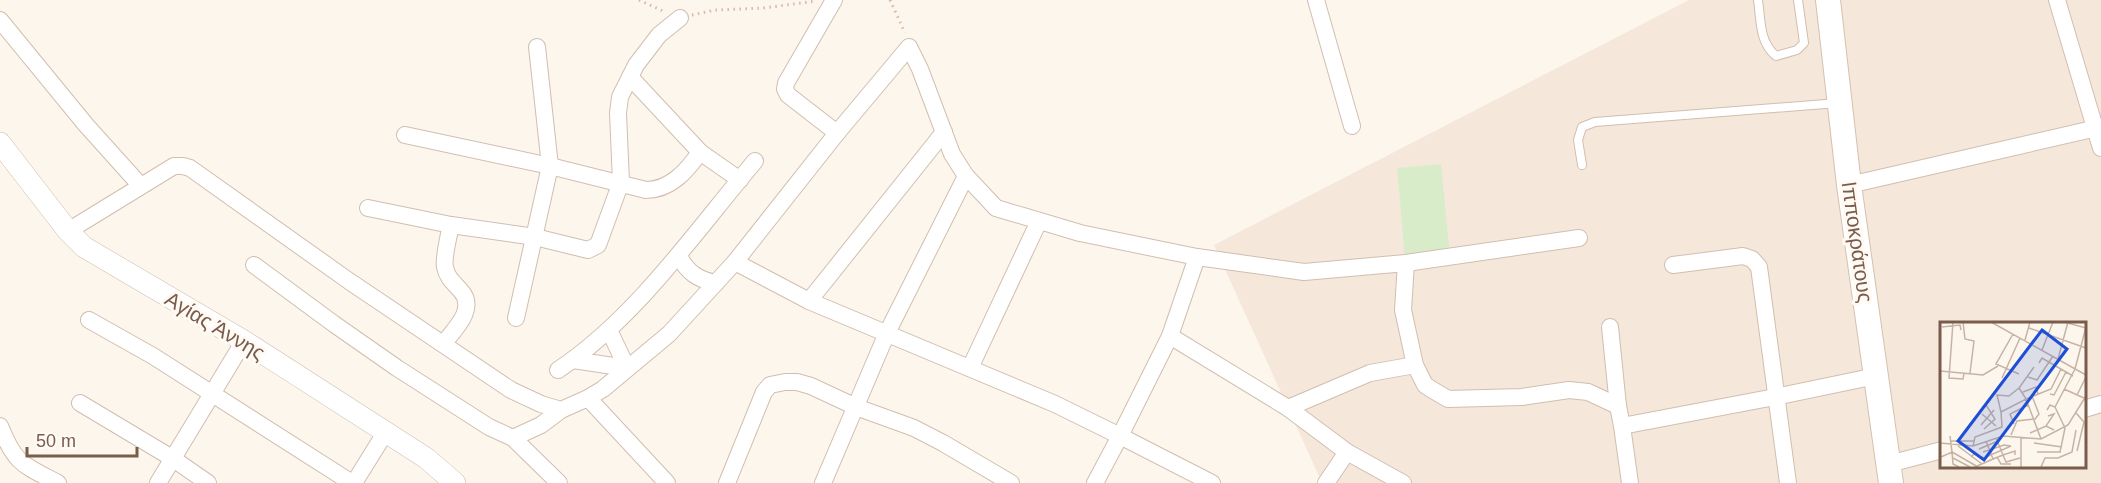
<svg xmlns="http://www.w3.org/2000/svg" width="2101" height="483" font-family="Helvetica,sans-serif">
<rect width="100%" height="100%" fill="#fdf6ec"/>
<!-- residential -->
<path fill="#f5e8da" fill-rule="evenodd" d="M1689,0H2101V483H1322L1214,245ZM1942,324H2084V466H1942Z"/>
<!-- garden -->
<path fill="#d8ecc9" d="M1441,164L1450,255L1405,259L1397,168Z"/>
<g fill="none" stroke-linecap="round" stroke-linejoin="round">
<defs>
<g id="service">
<path d="M1758,0C1761,20 1759,42 1776,56L1797,50L1804,43L1798,0"/>
<path d="M1582,165L1578,140L1582,127L1595,122L1838,103"/>
</g>
<g id="minor">
<path d="M834,0L786,83L785,89L788,95L837,133"/>
<path d="M1316,0L1352,126"/>
<path d="M2057,0L2101,148"/>
<path d="M0,20L86,125L140,185"/>
<path d="M630,77L700,152L740,180"/>
<path d="M405,135L550,166L646,190C670,190 687,171 700,152"/>
<path d="M1849,185L2101,127"/>
<path d="M368,208L451,225L535,237L588,250L598,245L621,182L618,113L620,97L636,65L659,35L680,18"/>
<path d="M68,231L174,166H183L190,168L349,281L511,390L541,404L561,410L588,398L603,389L669,334L735,262L809,301L1055,404L1120,436L1095,483"/>
<path d="M679,256C687,272 698,280 716,283"/>
<path d="M735,262L837,133L909,47L920,69L952,154L966,176L996,208L1080,233L1197,257"/>
<path d="M1406,263L1403,310L1415,365L1425,385L1431,389L1448,399L1522,397L1569,390L1588,392L1618,406L1622,426L1775,397L1876,376"/>
<path d="M254,265L334,324L397,368L489,427L513,438L559,483"/>
<path d="M1673,265L1743,256L1752,259L1759,267L1788,483"/>
<path d="M809,301L944,132"/>
<path d="M516,318L550,166L537,47"/>
<path d="M89,320L153,356L352,483"/>
<path d="M1610,327L1618,406"/>
<path d="M609,330L627,368"/>
<path d="M1170,336L1288,408L1347,452L1326,483"/>
<path d="M443,344C454,330 477,309 461,291C454,283 447,278 445,267C443,258 449,235 451,225"/>
<path d="M573,360L627,368"/>
<path d="M970,368L1039,221"/>
<path d="M558,370C636,318 695,232 755,161"/>
<path d="M588,398L667,483"/>
<path d="M80,403L172,458L208,483"/>
<path d="M1288,408L1370,373L1415,365"/>
<path d="M2084,409L2101,404"/>
<path d="M0,426C15,464 23,465 58,483"/>
<path d="M1622,426L1630,483"/>
<path d="M513,438L541,425L561,410"/>
<path d="M1347,452L1403,483"/>
<path d="M1889,464L1942,450"/>
<path d="M158,483L244,341"/>
<path d="M354,483L385,433"/>
<path d="M727,483L764,392L770,385L785,382H797L811,386L856,407L914,428L943,443L1011,483"/>
<path d="M823,483L887,333L966,176"/>
<path d="M1212,483L1120,436L1170,336L1197,257L1304,272L1406,263L1579,238"/>
</g>
<path id="tertiary" d="M0,143L68,231L84,247L244,341L426,458L455,483"/>
<path id="secondary" d="M1828,0L1849,185L1891,483"/>
</defs>
<!-- service casing -->
<use href="#service" stroke="#d1beb0" stroke-width="10"/>
<!-- minor casing -->
<use href="#minor" stroke="#d1beb0" stroke-width="18"/>
<!-- tertiary casing -->
<use href="#tertiary" stroke="#d1beb0" stroke-width="22"/>
<!-- secondary casing -->
<use href="#secondary" stroke="#d6c0b0" stroke-width="26"/>
<!-- path -->
<g stroke="#d9b8a5" stroke-width="3" stroke-dasharray="1.5 4.5" stroke-linecap="butt">
<path d="M639,0L663,11"/>
<path d="M890,0L905,33"/>
<path d="M692,15L715,10L763,8L817,1"/>
</g>
<!-- service -->
<use href="#service" stroke="#fff" stroke-width="8"/>
<!-- minor -->
<use href="#minor" stroke="#fff" stroke-width="16"/>
<!-- tertiary -->
<use href="#tertiary" stroke="#fff" stroke-width="21"/>
<!-- secondary -->
<use href="#secondary" stroke="#fff" stroke-width="24"/>
</g>
<g text-anchor="middle" stroke-width="6" stroke-linejoin="round" paint-order="stroke">
<!-- street labels -->
<g font-size="21" fill="#7a5c4d" stroke="#fffaf3">
<text transform="translate(1857 242) rotate(82)" y="7">Ιπποκράτους</text>
<text transform="translate(215 326) rotate(31)" y="7">Αγίας Άννης</text>
</g>
</g>
<!-- overview -->
<g transform="translate(1940 322)">
<rect width="146" height="146" fill="#fdf6ec"/>
<path fill="none" stroke="#c5b3a7" stroke-width="1.5" d="M13,0L9,56L23,57L24,51M23,0L25,17L34,19L30,51M51,0L146,53M124,0L146,6M2,5L20,3L21,8M89,6L146,26M73,12L56,42L79,52M85,18L90,0M102,28L113,0M118,37L128,0M99,41L102,36L133,54M94,45L79,66L86,77L111,67L121,47M0,49L43,53L58,44M88,55L97,58L113,34M62,56L80,16M124,67L144,76M83,70L96,65L98,72M110,72L114,73L126,50M137,73L146,55M115,85L135,47L146,5M107,88L110,83L115,85L125,106L120,130M61,90L57,73L69,74L79,66M136,91L144,100L137,129M42,92L56,104M74,102L70,92L88,83M41,103L54,88M106,104L114,92L108,94M44,107L55,97L46,83M90,111L106,104L114,108M71,113L77,99L95,97L99,92L92,74M10,114L12,130L38,145M81,115V145M11,119H34M0,121L33,124L63,114L101,117L128,103L146,74M94,121L122,125M18,124L42,142M33,124L35,115L62,105L61,90L86,77L101,117M39,127L58,119M43,130L64,123L71,124M97,130H121M75,133V129L63,133L66,140L80,136M1,135L12,130L13,142L19,145M31,135L34,132L44,136L71,124M57,135L61,142H71M13,136L30,145M53,137L63,133L56,116M35,145L53,137L46,119M101,145L105,136H118L132,130L136,108"/>
<path fill="#1d4ed8" fill-opacity="0.15" stroke="#1d4ed8" stroke-width="3" d="M102,8L127,27L44,138L18,119Z"/>
<rect width="146" height="146" fill="none" stroke="#7a5c4d" stroke-width="3"/>
</g>
<!-- scale -->
<path d="M27 447v9h110v-9" fill="none" stroke="#7a5c4d" stroke-width="3"/>
<text x="36" y="447" font-size="18" fill="#7a5c4d" stroke="#fffaf3" stroke-width="4.5" paint-order="stroke">50 m</text>
</svg>
